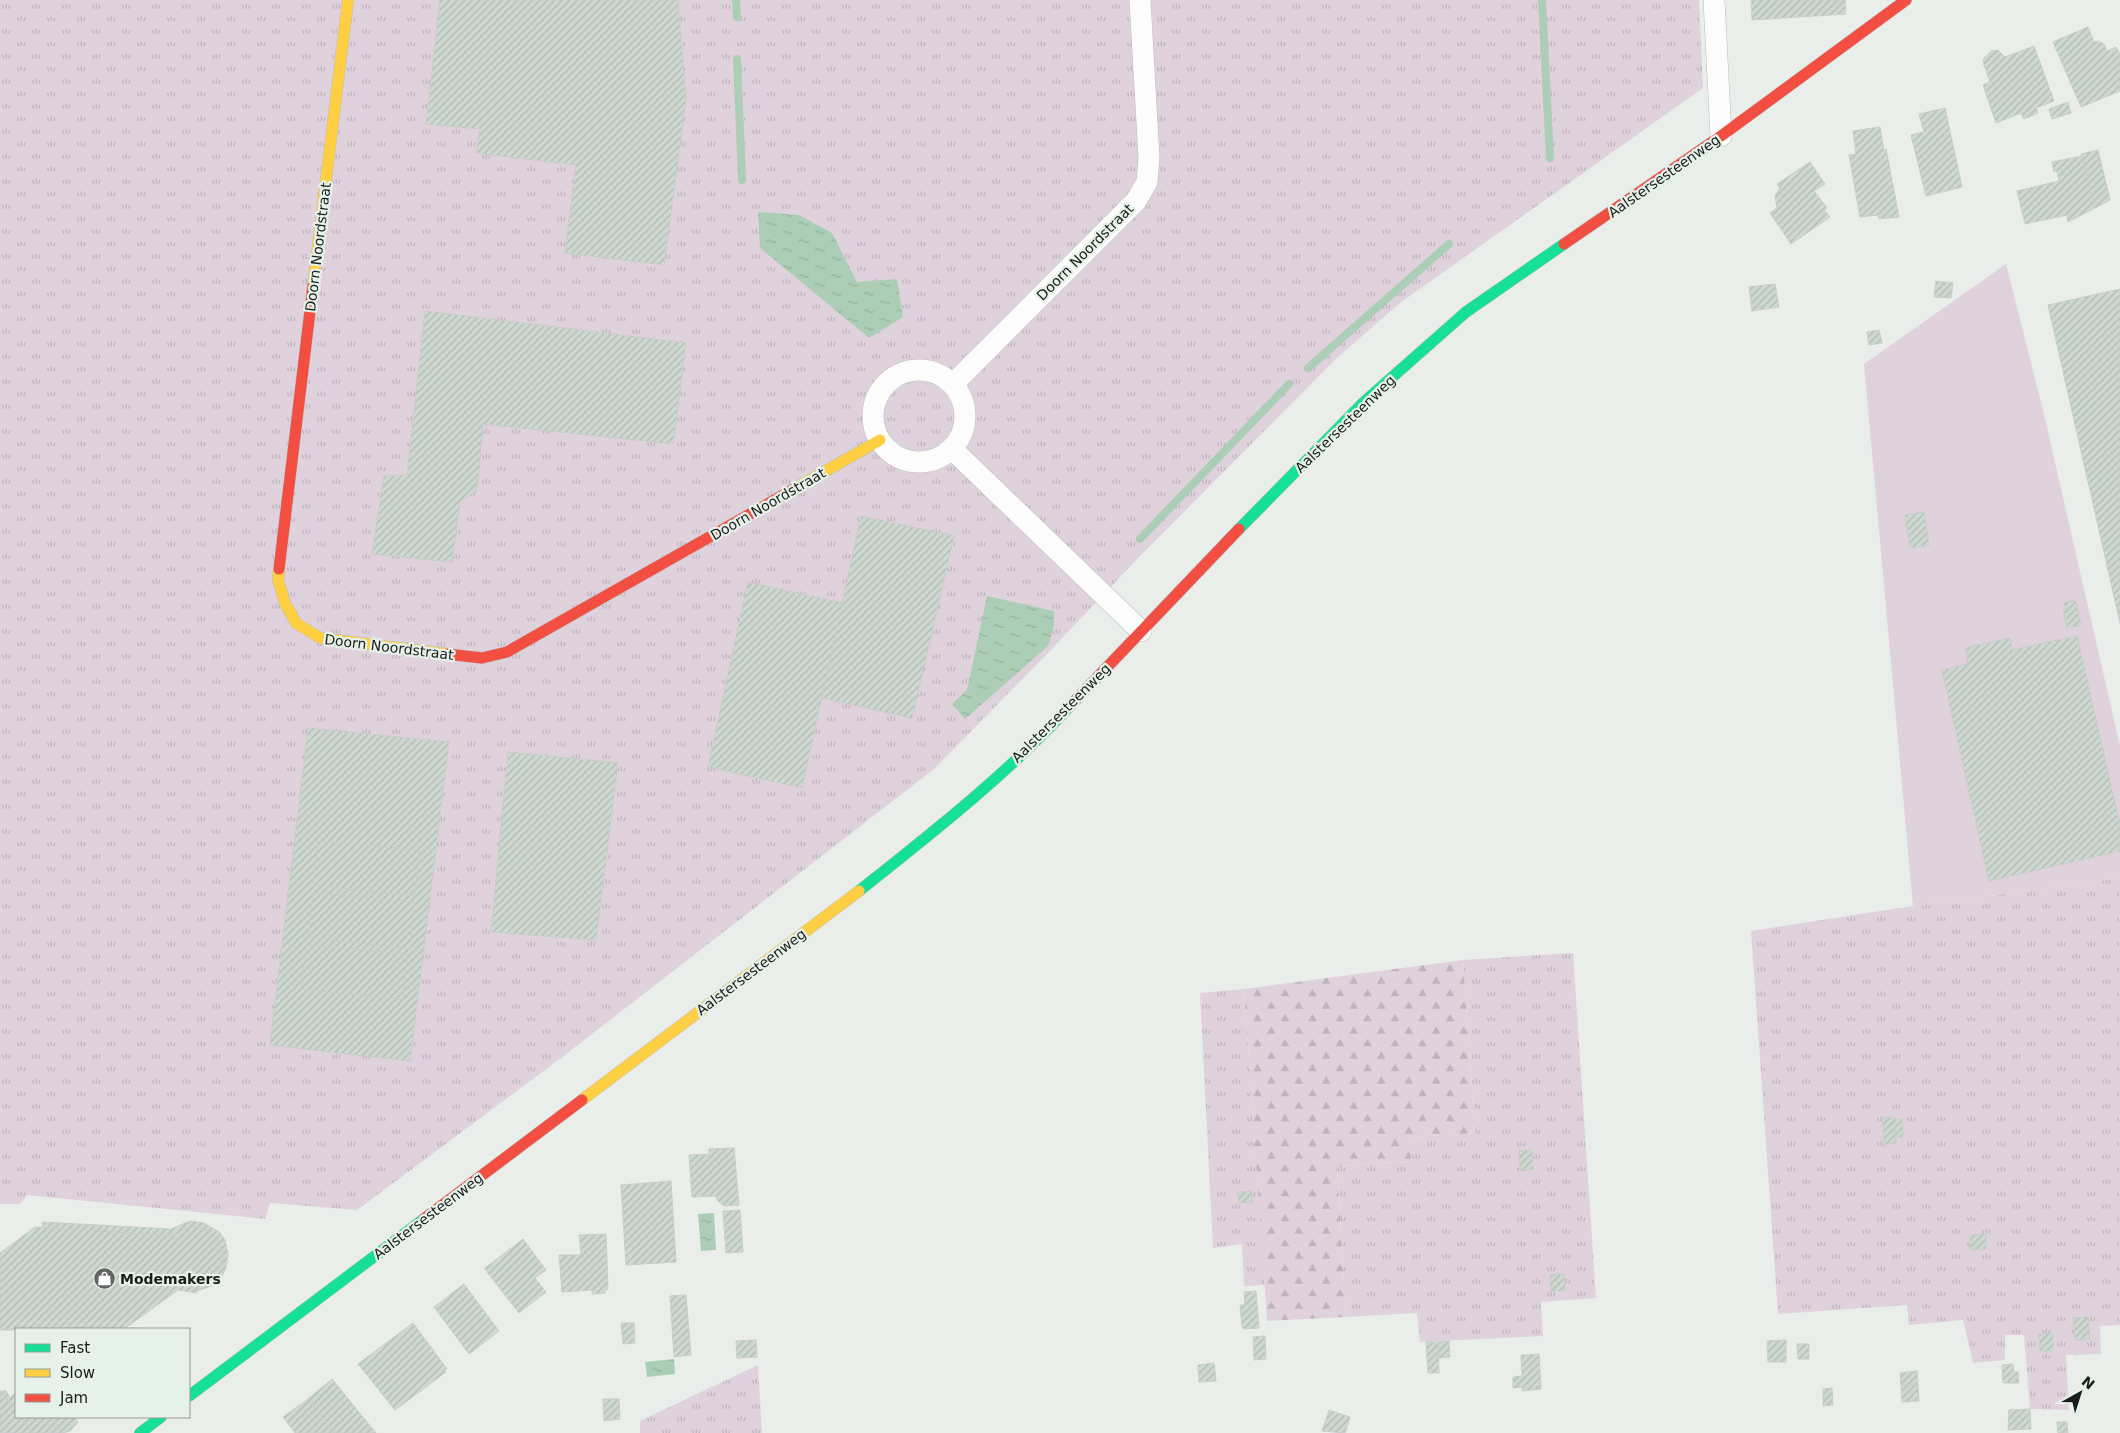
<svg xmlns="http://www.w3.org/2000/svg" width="2120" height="1433" font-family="'DejaVu Sans',sans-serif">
<defs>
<pattern id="grass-tufts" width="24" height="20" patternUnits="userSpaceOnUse" patternTransform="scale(1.25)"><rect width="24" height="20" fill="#dfd2dd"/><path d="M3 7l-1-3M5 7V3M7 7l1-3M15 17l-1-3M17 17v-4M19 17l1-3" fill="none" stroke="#bfb4bd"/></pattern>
<pattern id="forest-firs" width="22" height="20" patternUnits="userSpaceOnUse" patternTransform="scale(1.25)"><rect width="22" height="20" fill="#dfd2dd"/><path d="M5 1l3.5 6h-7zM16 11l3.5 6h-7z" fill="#bfb4bd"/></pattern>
<pattern id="water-ripples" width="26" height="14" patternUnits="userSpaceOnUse" patternTransform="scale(1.25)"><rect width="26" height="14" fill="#acceb6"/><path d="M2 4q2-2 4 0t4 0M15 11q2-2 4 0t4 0" fill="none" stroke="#93b09c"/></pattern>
<pattern id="building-hatch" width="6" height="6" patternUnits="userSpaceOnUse" patternTransform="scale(1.25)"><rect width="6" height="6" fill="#ced9d1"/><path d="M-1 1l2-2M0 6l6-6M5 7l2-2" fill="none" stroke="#b0bab3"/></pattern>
</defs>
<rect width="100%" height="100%" fill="#e9eeea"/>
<!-- grass -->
<g fill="url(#grass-tufts)">
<path d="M0,0H1699L1703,88L1400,303L1338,357L1142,554L1047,654L934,769L561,1058L357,1210L270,1203L265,1219L27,1195L20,1204H0Z"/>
<path d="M2120,878V1325L2100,1326L2101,1354L2066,1355L2069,1410L2030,1409L2024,1335H2005V1360L1973,1363L1963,1320L1909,1325L1907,1305L1778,1314L1751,931L1913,906Z"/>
<path d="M1573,953L1596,1298L1541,1302L1543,1336L1420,1342L1417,1313L1346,1317L1337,1166L1411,1161L1409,1137L1475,1133L1463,960Z"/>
<path d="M1244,989L1265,1285L1244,1286L1242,1244L1213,1248L1200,993Z"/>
<path d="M758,1365L762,1433H640V1421Z"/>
</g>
<!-- forest -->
<path fill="url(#forest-firs)" d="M1463,960L1475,1133L1410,1137L1411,1161L1337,1166L1346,1317L1267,1321L1244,989Z"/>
<!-- pitch -->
<path fill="#dfd2dd" d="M2006,264L2043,410L2120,746V878L1913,906L1864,364Z"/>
<!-- water -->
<g fill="url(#water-ripples)">
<path d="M758,212L799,215L832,233L857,282L897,279L903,317L869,338L760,248Z"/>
<path d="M987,596L1054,611V626L1048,646L965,719L952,704L967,690Z"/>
<path d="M714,1213L716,1250L701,1251L698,1214Z"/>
<path d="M674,1359L675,1374L647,1377L645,1362Z"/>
</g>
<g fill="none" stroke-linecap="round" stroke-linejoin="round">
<!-- stream -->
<g stroke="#acceb6" stroke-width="8">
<path d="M736,0L737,17"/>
<path d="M1542,0L1550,158"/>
<path d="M737,59L742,180"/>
<path d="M1308,368L1449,244"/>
<path d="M1140,539L1289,384"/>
</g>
</g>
<!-- building -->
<g fill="url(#building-hatch)" stroke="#c9cdca">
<path d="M440,0H678L686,99L664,265L565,253L576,165L476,153L480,129L426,124Z"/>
<path d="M1751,0H1845L1846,14L1752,20Z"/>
<path d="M2088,27L2094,42L2098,41L2104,44L2107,51L2116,47L2120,54V91L2081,107L2053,42Z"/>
<path d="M2034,46L2054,101L2036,108L2038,113L2024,119L2021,113L1996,123L1983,85L1990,82L1983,62L1984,58L1991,51L1998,50L2005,57Z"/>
<path d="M2068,102L2071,113L2052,119L2049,109Z"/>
<path d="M1945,108L1962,187L1926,196L1911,135L1924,132L1919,114Z"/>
<path d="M1880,127L1884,150L1886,149L1899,217L1879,219L1878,215L1860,217L1849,155L1856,154L1853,131Z"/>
<path d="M2098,150L2110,200L2095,208L2081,154Z"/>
<path d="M2082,156L2095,208L2068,222L2067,215L2025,224L2017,191L2059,181L2057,171L2054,172L2052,162Z"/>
<path d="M1810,162L1825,184L1814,191L1827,208L1824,210L1830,217L1791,244L1770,213L1781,205L1782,192L1777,184Z"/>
<path d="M1780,188L1782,192L1781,205L1777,208L1775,196Z"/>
<path d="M1936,281L1953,283L1951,298L1934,297Z"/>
<path d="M1775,284L1779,307L1752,311L1749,287Z"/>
<path d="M2120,289V623L2048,305Z"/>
<path d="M425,311L686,343L673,444L483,424L477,491L460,502L452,562L372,554L384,476L407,475Z"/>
<path d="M1879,330L1882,343L1869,345L1867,332Z"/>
<path d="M1924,512L1929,545L1910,548L1905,515Z"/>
<path d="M861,516L954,536L912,718L822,698Z"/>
<path d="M748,582L842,603L802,788L708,767Z"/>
<path d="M2075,600L2081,625L2067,628L2063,609H2066L2064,603Z"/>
<path d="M2077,636L2120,825V851L1989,881L1942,670L1968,664L1966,648L2010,638L2012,650Z"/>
<path d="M308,728L449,742L410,1061L270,1045Z"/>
<path d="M508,752L618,763L596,940L491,932Z"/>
<path d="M318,841L419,850L415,896L313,885Z"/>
<path d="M313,893L414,902L410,949L308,937Z"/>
<path d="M306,945L407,954L403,1000L301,989Z"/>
<path d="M1894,1117L1896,1143L1884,1144L1883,1118Z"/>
<path d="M1894,1119H1902L1903,1137L1896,1138Z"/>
<path d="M734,1148L739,1205L724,1206L717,1200L716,1196L692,1197L689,1155L709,1154V1149Z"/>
<path d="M1532,1150L1533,1169L1520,1170L1519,1151Z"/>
<path d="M671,1181L676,1262L626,1265L621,1185Z"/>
<path d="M1251,1191L1252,1202L1239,1203L1238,1192Z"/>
<path d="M740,1210L743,1252L726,1253L723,1211Z"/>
<path d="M190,1221L204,1223L219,1232L225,1240L228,1255L226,1268L221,1278L212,1286L196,1291L208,1287L205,1281L213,1276L218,1269L219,1270L223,1257L218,1241L206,1230L190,1228L173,1236L42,1228L43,1222L171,1229Z"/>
<path d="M35,1227L173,1236L185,1229L195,1227L206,1230L215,1237L221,1248L223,1257L219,1270L218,1269L213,1276L205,1281L208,1287L197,1290V1293L178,1290L124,1329L0,1330V1253Z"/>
<path d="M606,1234L608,1289L605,1290V1293L592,1294V1290L562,1292L559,1255H581L579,1235Z"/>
<path d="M1986,1234V1249L1970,1250V1235Z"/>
<path d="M523,1239L546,1270L535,1278L546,1292L519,1313L487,1272L485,1268Z"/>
<path d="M1564,1274L1565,1291H1551L1550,1275Z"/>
<path d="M464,1284L499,1331L469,1354L434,1307Z"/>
<path d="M1256,1291L1259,1328L1244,1329L1242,1327L1240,1305H1245L1244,1292Z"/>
<path d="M686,1295L691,1355L674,1357L670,1296Z"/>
<path d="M2088,1317L2090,1339L2075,1340L2073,1318Z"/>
<path d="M413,1323L447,1369L444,1370L446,1372L395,1410L358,1364Z"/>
<path d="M621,1323H634L635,1343L623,1344Z"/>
<path d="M2039,1334H2053V1351H2040Z"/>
<path d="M1265,1336L1266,1359L1254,1360L1253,1337Z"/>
<path d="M756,1340L757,1357L737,1358L736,1341Z"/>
<path d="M1786,1340V1362H1768L1767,1341Z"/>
<path d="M1449,1341L1450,1357L1439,1358L1438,1342Z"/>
<path d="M1426,1342H1438L1439,1373H1428Z"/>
<path d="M1797,1344H1809V1359H1798Z"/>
<path d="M1539,1354L1541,1389L1522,1391V1387L1513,1388V1377L1522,1376L1521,1355Z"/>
<path d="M1214,1363L1216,1381L1199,1382L1198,1365Z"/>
<path d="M2013,1364L2014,1372H2018L2019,1383H2003L2002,1365Z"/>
<path d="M1917,1371L1918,1384L1901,1385L1900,1373Z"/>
<path d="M332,1379L376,1433H334L308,1399Z"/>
<path d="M1918,1384L1919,1401L1902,1402L1901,1385Z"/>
<path d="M1832,1388L1833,1405L1823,1406V1389Z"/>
<path d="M0,1390L16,1411V1417H21L33,1433H12L0,1418Z"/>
<path d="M5,1390L10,1397L16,1392V1411L2,1392Z"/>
<path d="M308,1399L334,1433H295L283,1417Z"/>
<path d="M603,1399H619L620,1419L604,1421Z"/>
<path d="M2030,1409L2031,1429L2008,1430L2009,1410Z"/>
<path d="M1329,1410L1350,1417L1345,1433L1322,1431Z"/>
<path d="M21,1417H51L63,1433H33Z"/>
<path d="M51,1417H74L78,1422L70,1431L63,1433Z"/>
<path d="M0,1418L12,1433H0Z"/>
<path d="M2057,1422H2067L2068,1433H2058Z"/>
</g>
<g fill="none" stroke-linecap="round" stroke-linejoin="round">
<defs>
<g id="street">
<path d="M1714,0L1721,136"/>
<circle cx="919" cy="416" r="46"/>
<path d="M953,384L1136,201L1147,182L1149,158L1140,0"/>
<path d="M952,449L1141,631"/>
</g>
<g id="fast">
<path d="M1239,529L1364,402L1466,312L1564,244"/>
<path d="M859,891C932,833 1006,775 1069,707"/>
<path d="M189,1396L424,1219"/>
<path d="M140,1433L161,1417"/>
</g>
<g id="slow">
<path d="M313,286L348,0"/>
<path d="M794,489L880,440"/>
<path d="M279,569L278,580L285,603L296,623L320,638L447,654"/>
<path d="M582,1100L859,891"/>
</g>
<g id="jam">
<path d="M1564,244L1721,136L1906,0"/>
<path d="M279,569L313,286"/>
<path d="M447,654L482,658L507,652L794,489"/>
<path d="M1069,707L1239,529"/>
<path d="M424,1219L582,1100"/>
</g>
</defs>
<!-- street casing -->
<use href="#street" stroke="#bbbfbc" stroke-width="22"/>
<!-- fast casing -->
<use href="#fast" stroke="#bbbfbc" stroke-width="12"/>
<!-- slow casing -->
<use href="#slow" stroke="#bbbfbc" stroke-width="12"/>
<!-- jam casing -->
<use href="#jam" stroke="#bbbfbc" stroke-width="12"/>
<!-- street -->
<use href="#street" stroke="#fcfcfc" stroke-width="21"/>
<!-- fast -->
<use href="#fast" stroke="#16e098" stroke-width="11"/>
<!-- slow -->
<use href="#slow" stroke="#ffcf43" stroke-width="11"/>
<!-- jam -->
<use href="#jam" stroke="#f24e42" stroke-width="11"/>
</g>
<!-- icons -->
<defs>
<symbol id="shop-disc" viewBox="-11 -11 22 22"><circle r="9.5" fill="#626663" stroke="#e6f1e9"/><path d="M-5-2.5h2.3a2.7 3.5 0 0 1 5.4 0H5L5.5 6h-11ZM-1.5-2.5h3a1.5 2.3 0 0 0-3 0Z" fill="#fff"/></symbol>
</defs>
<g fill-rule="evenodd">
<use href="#shop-disc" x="92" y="1266" width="25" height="25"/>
</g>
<g text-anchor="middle" stroke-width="4.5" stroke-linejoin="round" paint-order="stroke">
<!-- street labels -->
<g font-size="14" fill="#191d1a" stroke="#e6f1e9">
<text transform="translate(1664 176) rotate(-35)" y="5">Aalstersesteenweg</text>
<text transform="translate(318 247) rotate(-83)" y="5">Doorn Noordstraat</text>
<text transform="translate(1085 252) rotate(-45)" y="5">Doorn Noordstraat</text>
<text transform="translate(1345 424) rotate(-44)" y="5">Aalstersesteenweg</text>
<text transform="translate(768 504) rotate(-30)" y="5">Doorn Noordstraat</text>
<text transform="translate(389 647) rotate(7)" y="5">Doorn Noordstraat</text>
<text transform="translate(1061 713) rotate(-45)" y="5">Aalstersesteenweg</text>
<text transform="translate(751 972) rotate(-37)" y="5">Aalstersesteenweg</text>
<text transform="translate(428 1216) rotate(-37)" y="5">Aalstersesteenweg</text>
</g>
<!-- poi labels -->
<g font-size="14" font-weight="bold" fill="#191d1a" stroke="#e6f1e9" text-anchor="start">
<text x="120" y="1284">Modemakers</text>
</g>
</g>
<!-- legend -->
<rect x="15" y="1328" width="175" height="90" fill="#e6f1e9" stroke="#949c96"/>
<rect x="25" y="1344" width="25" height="8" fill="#16e098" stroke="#949c96"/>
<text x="60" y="1353" font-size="15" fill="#191d1a">Fast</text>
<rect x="25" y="1369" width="25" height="8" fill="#ffcf43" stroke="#949c96"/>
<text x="60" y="1378" font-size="15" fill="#191d1a">Slow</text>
<rect x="25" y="1394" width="25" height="8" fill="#f24e42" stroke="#949c96"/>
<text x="60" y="1403" font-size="15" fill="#191d1a">Jam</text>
<!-- north arrow -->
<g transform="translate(2080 1393) rotate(39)" stroke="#e6f1e9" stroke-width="4" paint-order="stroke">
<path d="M0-4L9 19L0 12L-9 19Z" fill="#191d1a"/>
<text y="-8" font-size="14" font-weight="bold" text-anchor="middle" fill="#191d1a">N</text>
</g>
</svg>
